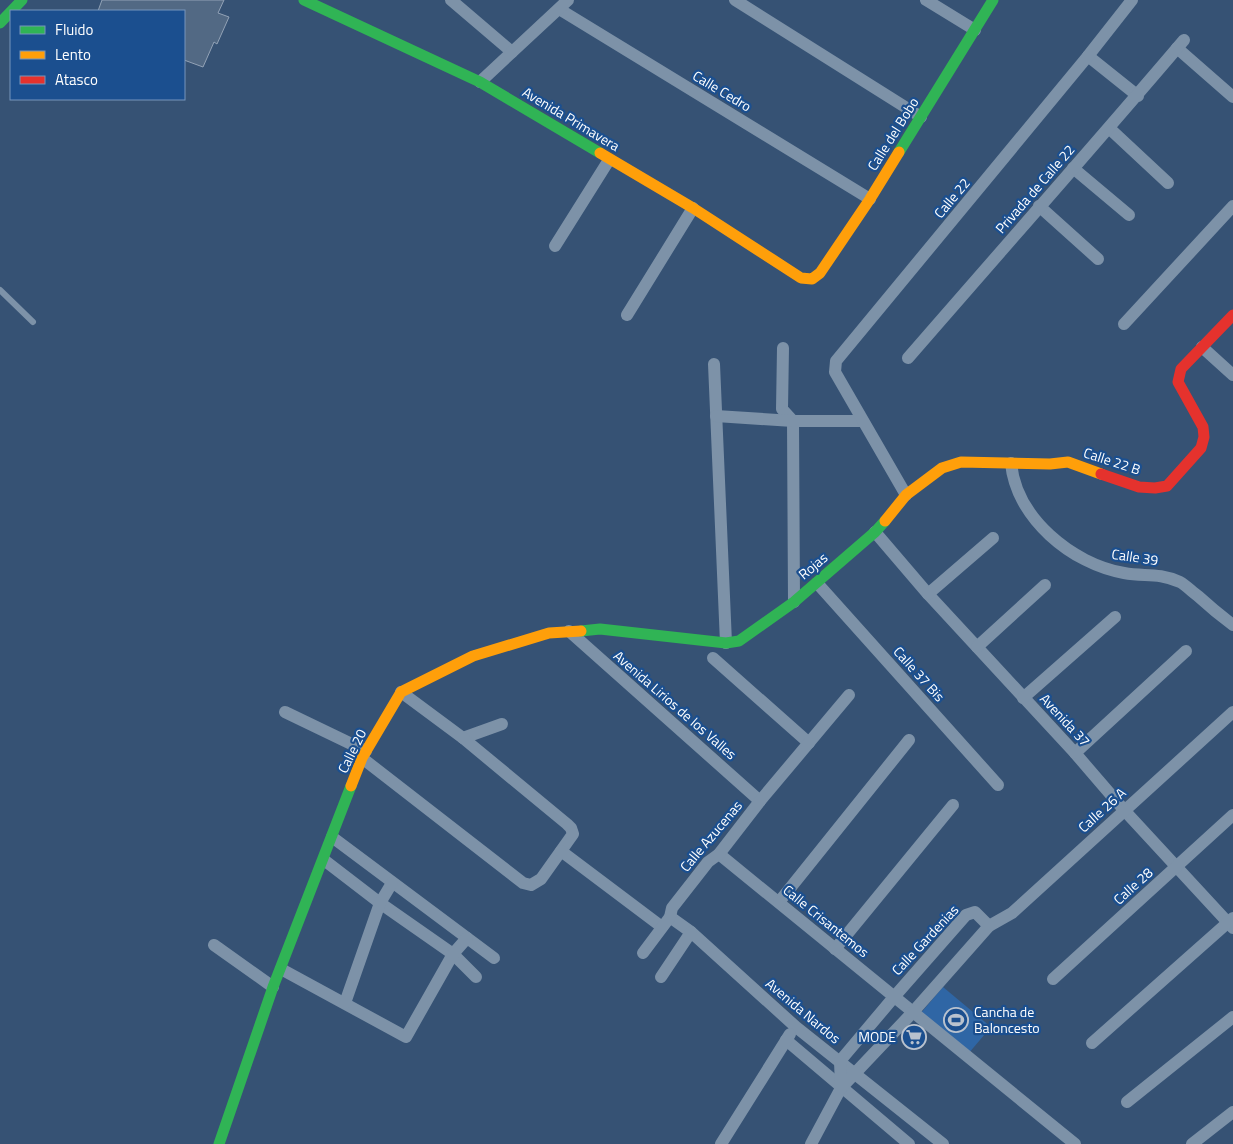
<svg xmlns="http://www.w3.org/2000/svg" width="1233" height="1144" font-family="'Titillium Web',sans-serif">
<rect width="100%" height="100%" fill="#365274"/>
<!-- green -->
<path fill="#2f66a5" d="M943,987L991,1027L968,1054L920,1014Z"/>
<!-- building -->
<g fill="#526984" stroke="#92a2b6">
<path d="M102,0H224L218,13L229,17L217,44L214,42L203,67L184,60V11H98Z"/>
<path d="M911,1027L924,1039L917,1047L904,1035Z"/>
</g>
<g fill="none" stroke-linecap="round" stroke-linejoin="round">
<!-- lane -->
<path stroke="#7d92a8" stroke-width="6" d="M0,290L33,322"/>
<!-- street -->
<g stroke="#7d92a8" stroke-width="12">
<path d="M451,0L512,52"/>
<path d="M735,0L921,117"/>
<path d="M926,0L975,30"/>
<path d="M559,9L870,199"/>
<path d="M1177,48L1233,97"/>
<path d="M1088,56L1138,96"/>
<path d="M480,82L568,0"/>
<path d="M1109,128L1168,183"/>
<path d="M1073,168L1129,215"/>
<path d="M1039,206L1098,259"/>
<path d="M555,246L609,160"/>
<path d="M627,315L693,208"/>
<path d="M1124,324L1233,206"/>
<path d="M1202,347L1233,375"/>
<path d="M783,348L782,409L793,421L794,602"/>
<path d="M908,358C1000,252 1093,147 1184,40"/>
<path d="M714,364L726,643"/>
<path d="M716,416L793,421H862"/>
<path d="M1011,463C1016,518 1072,564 1124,573C1145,577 1157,572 1180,582C1186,585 1192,592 1198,596C1209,606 1221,616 1233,625"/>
<path d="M906,495L835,372L836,361L1088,56L1132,0"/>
<path d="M875,532L928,594L1075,753L1124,810L1233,928"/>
<path d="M817,583L998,785"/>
<path d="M928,594L993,538"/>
<path d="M569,631L760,801"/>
<path d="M977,647L1045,585"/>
<path d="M713,658L809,743"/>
<path d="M1023,698L1115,617"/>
<path d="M285,712L366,751"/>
<path d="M463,738L502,724"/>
<path d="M1075,753L1186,651"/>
<path d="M362,758L523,883L531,885L541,879L573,834L571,828L567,824L463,738L401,692"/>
<path d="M332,837L494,958"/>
<path d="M561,851L662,927"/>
<path d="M719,854L1075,1144"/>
<path d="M324,860L380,903L453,954L476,977"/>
<path d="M779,902L909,740"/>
<path d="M670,917L691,932L796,1027L943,1144"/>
<path d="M989,926L1012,913L1233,712"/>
<path d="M214,945L273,987"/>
<path d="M835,949L953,805"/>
<path d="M643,953L670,917L672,908L708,862L719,854L760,801L849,695"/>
<path d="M281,969L406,1037L453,954L467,938"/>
<path d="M661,977L691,932"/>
<path d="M1053,979L1233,815"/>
<path d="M345,1003L380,903L392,883"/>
<path d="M786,1040L909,1144"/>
<path d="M1092,1043L1233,918"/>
<path d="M1127,1102L1233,1017"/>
<path d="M721,1144L790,1034"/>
<path d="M811,1144L841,1088L913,1012L989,926L975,912L966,915L894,997L840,1061L841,1088"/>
<path d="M1192,1144L1233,1112"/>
</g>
<!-- fast -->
<g stroke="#30b455" stroke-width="11">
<path d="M304,0L480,82L600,153"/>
<path d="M0,23L22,0"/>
<path d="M899,152L993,0"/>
<path d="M581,631L600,629L726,643L739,641L794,602L875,532L885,521"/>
<path d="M219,1144L273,987L351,786"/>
</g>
<!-- slow -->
<g stroke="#ff9f0a" stroke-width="11">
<path d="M600,153L693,208L801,278L812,279L820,273L870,199L899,152"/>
<path d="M885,521L906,495L942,468L961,462L1050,464L1068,462L1101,474"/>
<path d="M351,786L362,758L401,692L473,656L549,633L581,631"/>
</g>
<!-- jam -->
<path stroke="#e5322d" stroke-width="11" d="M1101,474L1139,487L1155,488L1167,486L1201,448L1204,437L1203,427L1178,382L1181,369L1233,315"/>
</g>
<!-- icons -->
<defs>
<symbol id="stadium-ring" viewBox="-11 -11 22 22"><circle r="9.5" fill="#1b4f8f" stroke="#b9c2ce" stroke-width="1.5"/><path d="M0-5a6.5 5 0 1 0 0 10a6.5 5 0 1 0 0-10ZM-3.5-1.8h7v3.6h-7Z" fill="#b9c2ce"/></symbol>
<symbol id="supermarket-ring" viewBox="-11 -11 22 22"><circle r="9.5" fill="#1b4f8f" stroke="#b9c2ce" stroke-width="1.5"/><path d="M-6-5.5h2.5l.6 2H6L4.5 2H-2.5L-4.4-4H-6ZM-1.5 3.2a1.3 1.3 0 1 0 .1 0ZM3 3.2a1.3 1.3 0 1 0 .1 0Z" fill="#b9c2ce"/></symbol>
</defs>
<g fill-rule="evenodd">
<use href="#stadium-ring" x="942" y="1006" width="28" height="28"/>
<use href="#supermarket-ring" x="900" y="1023" width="28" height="28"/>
</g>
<g text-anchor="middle" stroke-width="4.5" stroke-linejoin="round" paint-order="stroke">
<!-- street labels -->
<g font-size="14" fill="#fff" stroke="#1b4f8f">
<text transform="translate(722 91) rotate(31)" y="5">Calle Cedro</text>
<text transform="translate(571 119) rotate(31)" y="5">Avenida Primavera</text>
<text transform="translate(893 134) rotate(-58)" y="5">Calle del Bobo</text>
<text transform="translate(1035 189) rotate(-49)" y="5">Privada de Calle 22</text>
<text transform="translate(952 198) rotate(-50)" y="5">Calle 22</text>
<text transform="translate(1112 461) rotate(18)" y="5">Calle 22 B</text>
<text transform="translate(1135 557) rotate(8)" y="5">Calle 39</text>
<text transform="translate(813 566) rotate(-40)" y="5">Rojas</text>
<text transform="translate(919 674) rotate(48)" y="5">Calle 37 Bis</text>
<text transform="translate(675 705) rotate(41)" y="5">Avenida Lirios de los Valles</text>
<text transform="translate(1065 720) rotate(47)" y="5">Avenida 37</text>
<text transform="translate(352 751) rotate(-64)" y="5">Calle 20</text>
<text transform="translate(1102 810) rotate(-42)" y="5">Calle 26 A</text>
<text transform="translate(711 836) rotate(-50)" y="5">Calle Azucenas</text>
<text transform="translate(1133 886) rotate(-42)" y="5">Calle 28</text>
<text transform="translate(826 921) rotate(39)" y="5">Calle Crisantemos</text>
<text transform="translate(925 940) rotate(-47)" y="5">Calle Gardenias</text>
<text transform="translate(803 1011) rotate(40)" y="5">Avenida Nardos</text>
</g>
<!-- poi labels -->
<g font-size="14" fill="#fff" stroke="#1b4f8f" text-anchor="start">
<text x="974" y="1017">Cancha de<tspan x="974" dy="16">Baloncesto</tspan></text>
<text x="896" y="1042" text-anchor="end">MODE</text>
</g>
</g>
<!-- legend -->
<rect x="10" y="10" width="175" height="90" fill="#1b4f8f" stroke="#7695bc"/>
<rect x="20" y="26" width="25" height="8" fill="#30b455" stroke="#7695bc"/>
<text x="55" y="35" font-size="15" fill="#ffffff">Fluido</text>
<rect x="20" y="51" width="25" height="8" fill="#ff9f0a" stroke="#7695bc"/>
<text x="55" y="60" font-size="15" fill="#ffffff">Lento</text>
<rect x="20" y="76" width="25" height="8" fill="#e5322d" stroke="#7695bc"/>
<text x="55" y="85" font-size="15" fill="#ffffff">Atasco</text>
</svg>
